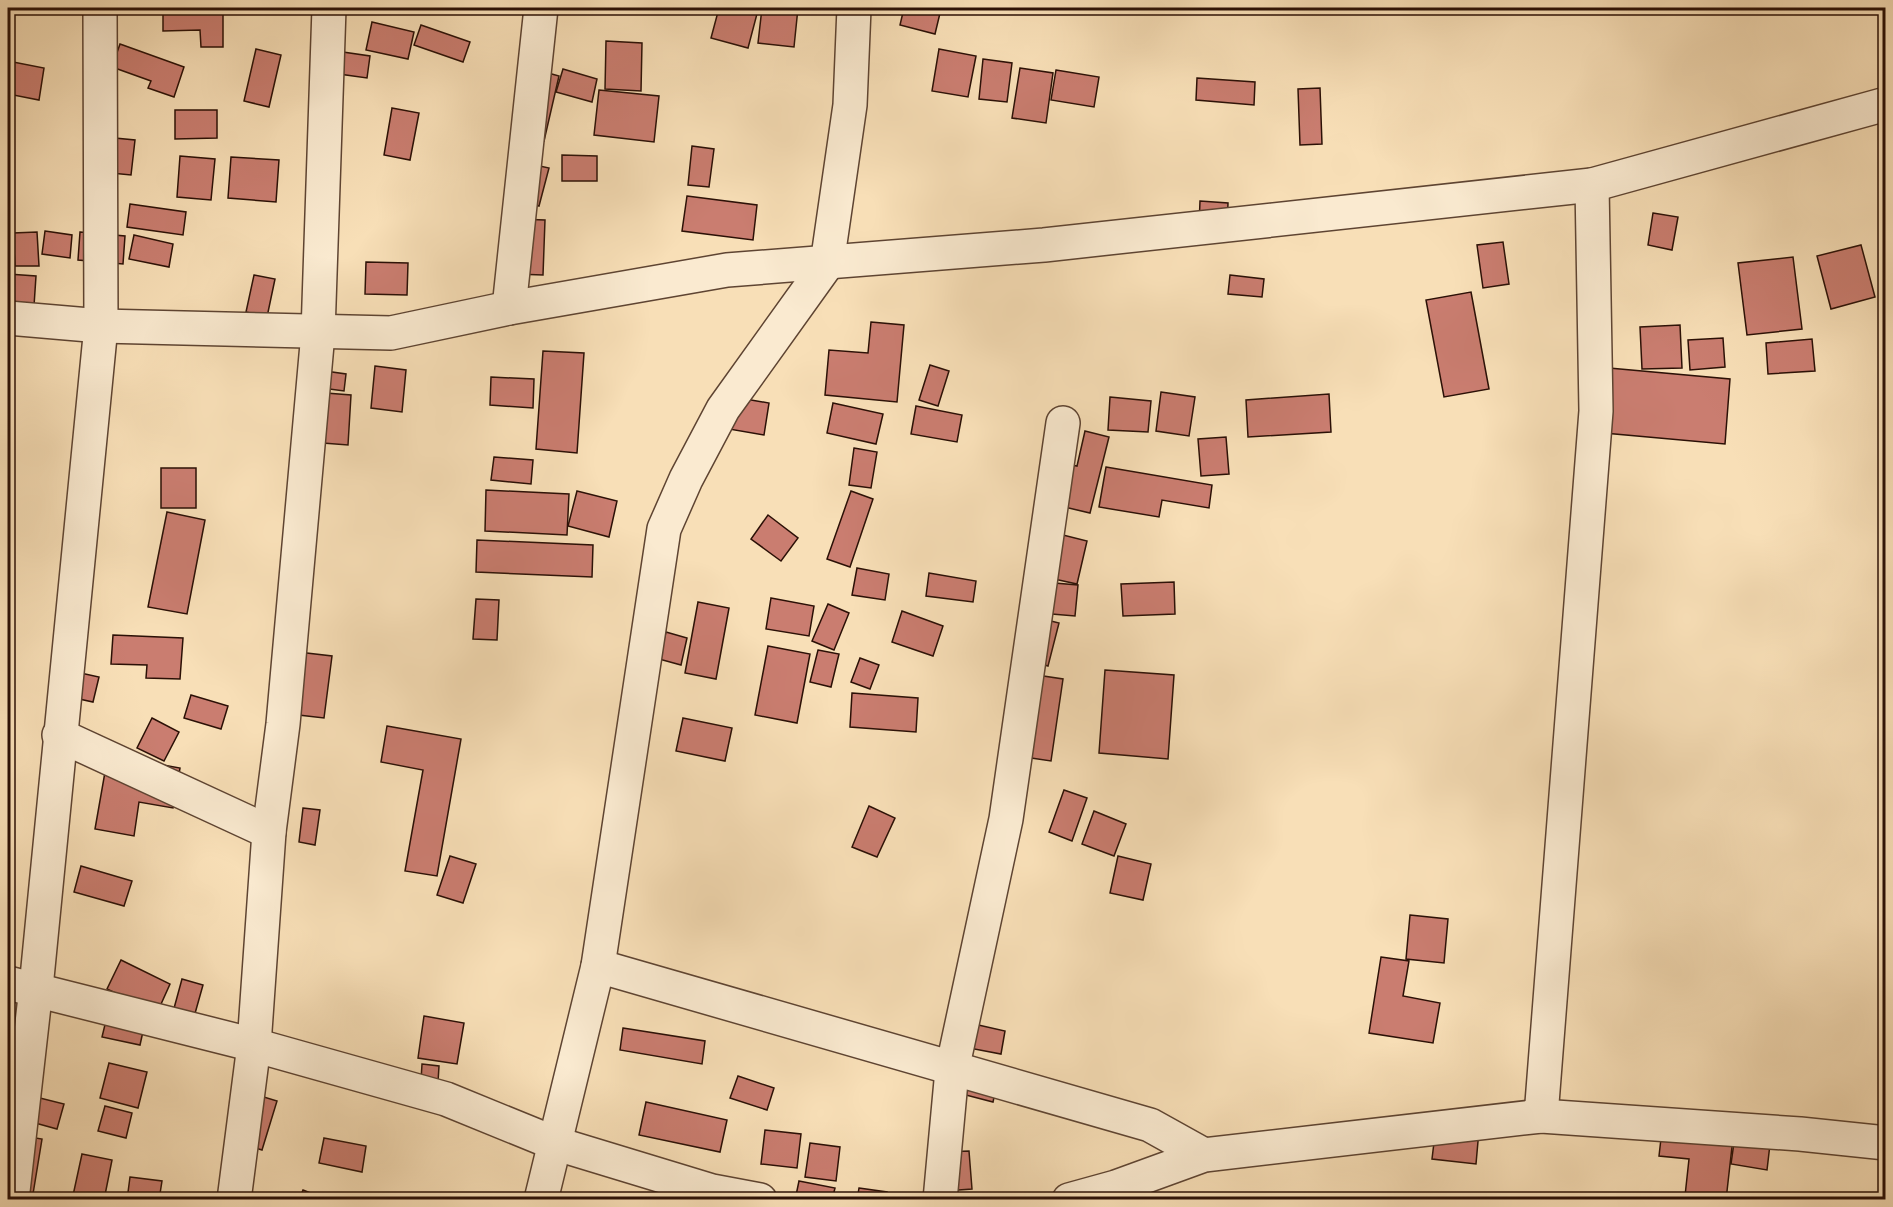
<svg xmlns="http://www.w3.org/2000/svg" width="1893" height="1207" font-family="'IM FELL English',serif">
<rect width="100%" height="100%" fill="#f8dfb7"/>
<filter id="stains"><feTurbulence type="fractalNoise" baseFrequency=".00333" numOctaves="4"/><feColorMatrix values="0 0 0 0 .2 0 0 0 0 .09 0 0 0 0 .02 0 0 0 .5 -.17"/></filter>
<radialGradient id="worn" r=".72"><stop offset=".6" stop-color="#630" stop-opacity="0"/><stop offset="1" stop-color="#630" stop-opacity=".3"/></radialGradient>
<!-- building -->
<g fill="#ca7d70" stroke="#2b1006" stroke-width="1.5">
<path d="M646,8H673V13L646,11Z"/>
<path d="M719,8L758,10L748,48L711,38Z"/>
<path d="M762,8H798L794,47L758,43Z"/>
<path d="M904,8L941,9L935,34L900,25Z"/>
<path d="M223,11V47H201L200,30L163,31V12Z"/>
<path d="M372,22L414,32L408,59L366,50Z"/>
<path d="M421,25L470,42L463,62L414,45Z"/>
<path d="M606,41L642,43L641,91L605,89Z"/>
<path d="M120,44L184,67L174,97L148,88L151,81L112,67Z"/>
<path d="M256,49L281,55L269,107L244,101Z"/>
<path d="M939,49L976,56L968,97L932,91Z"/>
<path d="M336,51L370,56L367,78L332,73Z"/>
<path d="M983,59L1012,63L1007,102L979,99Z"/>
<path d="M8,61L44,68L39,100L8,94Z"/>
<path d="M1020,68L1053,73L1046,123L1012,118Z"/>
<path d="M534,69L559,76L544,141L518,134Z"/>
<path d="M563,69L597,79L592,102L556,92Z"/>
<path d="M1056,70L1099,77L1094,107L1051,100Z"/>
<path d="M1197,78L1255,82L1254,105L1196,100Z"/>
<path d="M1320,88L1322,144L1300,145L1298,89Z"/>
<path d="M599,90L659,96L654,142L594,135Z"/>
<path d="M392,108L419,113L410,160L384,155Z"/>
<path d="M175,110H217V138L175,139Z"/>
<path d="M94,136L135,140L131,175L91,171Z"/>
<path d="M692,146L714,149L709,187L688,185Z"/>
<path d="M562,155L597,156V181H562Z"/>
<path d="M180,156L215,159L211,200L177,197Z"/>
<path d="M231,157L279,160L276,202L228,198Z"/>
<path d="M526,163L549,168L539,206L516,200Z"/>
<path d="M687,196L757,205L753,240L682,231Z"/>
<path d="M1200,201L1228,203L1227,228L1199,226Z"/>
<path d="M130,204L186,212L183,235L127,227Z"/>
<path d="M1653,213L1678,217L1672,250L1648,245Z"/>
<path d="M517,219L545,220L543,275L515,274Z"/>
<path d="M45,231L72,235L70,258L42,254Z"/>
<path d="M37,232L39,266H15L13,233Z"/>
<path d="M80,232L125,236L123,264L78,260Z"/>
<path d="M134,235L173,244L169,267L129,259Z"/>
<path d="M1503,242L1509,284L1483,288L1477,245Z"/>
<path d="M1861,245L1875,297L1831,309L1817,256Z"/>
<path d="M1793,257L1802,329L1747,335L1738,263Z"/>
<path d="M366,262L408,263L407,295L365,294Z"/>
<path d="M8,274L36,276L34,306L8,304Z"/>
<path d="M254,275L275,279L267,317L246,312Z"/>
<path d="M1230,275L1264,279L1262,297L1228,294Z"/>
<path d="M1471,292L1489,389L1444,397L1426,300Z"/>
<path d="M871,322L904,325L897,402L825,395L829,350L868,353Z"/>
<path d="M1680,325L1682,368L1642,369L1640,327Z"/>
<path d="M1723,338L1725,367L1690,370L1688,340Z"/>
<path d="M1812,339L1815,371L1768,374L1766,343Z"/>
<path d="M543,351L584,353L577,453L536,449Z"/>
<path d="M930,365L949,371L938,406L919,400Z"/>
<path d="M375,366L406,370L402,412L371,408Z"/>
<path d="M1598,367L1730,379L1725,444L1593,432Z"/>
<path d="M318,370L346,374L344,391L315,387Z"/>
<path d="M491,377L534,379L533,408L490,405Z"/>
<path d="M313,392L351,395L348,445L310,442Z"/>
<path d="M1161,392L1195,397L1189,436L1156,431Z"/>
<path d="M1329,394L1331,432L1248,437L1246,400Z"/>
<path d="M728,396L769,403L764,435L723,428Z"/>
<path d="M1110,397L1151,401L1148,432L1108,430Z"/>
<path d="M833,403L883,414L876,444L827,433Z"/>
<path d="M916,406L962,415L957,442L911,434Z"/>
<path d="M1085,431L1109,437L1090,513L1056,505L1067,464L1077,466Z"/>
<path d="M1226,437L1229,474L1201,476L1198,439Z"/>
<path d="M854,448L877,452L871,488L849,485Z"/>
<path d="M494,457L533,460L531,484L491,480Z"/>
<path d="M1106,467L1212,485L1209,508L1162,500L1159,517L1099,507Z"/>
<rect x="161" y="468" width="35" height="40"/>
<path d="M486,490L569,494L567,535L485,531Z"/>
<path d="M577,491L617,501L609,537L568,526Z"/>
<path d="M851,491L873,499L850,567L827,559Z"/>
<path d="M167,512L205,520L187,614L148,607Z"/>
<path d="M768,515L798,538L781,561L751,539Z"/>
<path d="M1055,533L1087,541L1077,584L1045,577Z"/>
<path d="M477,540L593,545L592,577L476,572Z"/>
<path d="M857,568L889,574L885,600L852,595Z"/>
<path d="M929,573L976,581L973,602L926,596Z"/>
<path d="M1042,582L1078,585L1075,616L1040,613Z"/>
<path d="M1174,582L1175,614L1123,616L1121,584Z"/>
<path d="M771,598L814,606L809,636L766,629Z"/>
<path d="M476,599L499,600L497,640L473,639Z"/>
<path d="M698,602L729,608L716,679L685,673Z"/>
<path d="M828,604L849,613L834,650L812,641Z"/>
<path d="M902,611L943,626L933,656L892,642Z"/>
<path d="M1039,618L1059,623L1048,666L1028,660Z"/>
<path d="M666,632L687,638L681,665L659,659Z"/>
<path d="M113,635L183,638L180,679L146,678L147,665L111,664Z"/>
<path d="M768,646L810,654L797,723L755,715Z"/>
<path d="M818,650L839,654L831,687L810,682Z"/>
<path d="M298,652L332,656L324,718L290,714Z"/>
<path d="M860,658L879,665L870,689L851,682Z"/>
<path d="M58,668L99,677L93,702L52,693Z"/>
<path d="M1105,670L1174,675L1168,759L1099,753Z"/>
<path d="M1030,674L1063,679L1051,761L1018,756Z"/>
<path d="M852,693L918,698L916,732L850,727Z"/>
<path d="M191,695L228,706L221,729L184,718Z"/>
<path d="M152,718L179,732L164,761L137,748Z"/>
<path d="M683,718L732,728L725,761L676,751Z"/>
<path d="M387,726L461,739L437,876L405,871L423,770L381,762Z"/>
<path d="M108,755L180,768L173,808L139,802L134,836L95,829Z"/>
<path d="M1064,790L1087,798L1072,841L1049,832Z"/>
<path d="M869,806L895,818L877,857L852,847Z"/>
<path d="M303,808L320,810L315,845L299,842Z"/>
<path d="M1094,811L1126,824L1114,856L1082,844Z"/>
<path d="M450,856L476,864L463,903L437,895Z"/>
<path d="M1118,856L1151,864L1143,900L1110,893Z"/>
<path d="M81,866L132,881L124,906L74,892Z"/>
<path d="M1410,915L1448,919L1444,963L1406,959Z"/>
<path d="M1381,957L1409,961L1403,996L1440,1003L1433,1043L1369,1033Z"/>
<path d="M121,960L170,984L157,1013L107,989Z"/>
<path d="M182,979L203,985L194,1017L173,1012Z"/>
<path d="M111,1000L148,1009L140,1045L102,1037Z"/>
<path d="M424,1016L464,1023L457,1064L418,1058Z"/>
<path d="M974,1024L1005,1031L1001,1054L969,1048Z"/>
<path d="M623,1028L705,1041L702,1064L620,1050Z"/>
<path d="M109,1063L147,1072L138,1108L100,1098Z"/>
<path d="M422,1064L439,1066L437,1098L420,1097Z"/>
<path d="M969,1067L999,1075L993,1102L962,1094Z"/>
<path d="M738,1076L774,1088L767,1110L730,1098Z"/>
<path d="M251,1093L277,1101L262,1150L236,1142Z"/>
<path d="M24,1094L64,1104L57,1129L17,1118Z"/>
<path d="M646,1102L727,1120L720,1152L639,1135Z"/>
<path d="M105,1106L132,1113L126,1138L98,1131Z"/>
<path d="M1663,1121L1734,1129L1726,1200L1685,1196L1689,1159L1659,1156Z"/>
<path d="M1737,1121L1772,1127L1767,1170L1731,1164Z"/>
<path d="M1436,1126L1479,1130L1476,1164L1432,1159Z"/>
<path d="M765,1130L801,1134L797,1168L761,1164Z"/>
<path d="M18,1135L42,1139L32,1200H16Z"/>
<path d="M324,1138L366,1146L362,1172L319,1163Z"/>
<path d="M810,1143L840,1147L836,1181L805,1177Z"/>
<path d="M969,1151L972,1189L945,1191L943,1152Z"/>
<path d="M82,1154L112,1160L104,1200H72Z"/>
<path d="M130,1177L162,1181L159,1200H127Z"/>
<path d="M799,1181L835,1188L832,1200H795Z"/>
<path d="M859,1188L887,1192L886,1200H857Z"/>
<path d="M303,1190L328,1200H299Z"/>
</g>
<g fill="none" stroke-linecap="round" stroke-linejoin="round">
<defs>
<g id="minor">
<path d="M509,308L541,8"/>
<path d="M8,318L101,326L391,333L509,308L727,270L1044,245L1592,185L1886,104"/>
<path d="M59,735L269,832"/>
<path d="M598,966L1150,1125L1204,1155"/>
<path d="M8,983L254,1045L446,1099L554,1143L712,1191L760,1200"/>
<path d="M1541,1116L1596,411L1592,185"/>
<path d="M12,1200L36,988L101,326L100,8"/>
<path d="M234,1200L254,1045L269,832L283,724L318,333L329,8"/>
<path d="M541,1200L598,966L664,529L686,479L723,409L827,264L850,105L854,8"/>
<path d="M940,1200L952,1070L1006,819L1063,423"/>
<path d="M1069,1200L1116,1187L1204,1155L1541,1116L1800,1134L1886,1143"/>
</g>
</defs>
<!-- minor casing -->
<use href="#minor" stroke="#5e4432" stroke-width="36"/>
<!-- minor -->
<use href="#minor" stroke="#faead0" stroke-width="33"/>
</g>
<!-- margin -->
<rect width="1893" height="1207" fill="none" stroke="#f8dfb7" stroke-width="30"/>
<rect x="9" y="9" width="1875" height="1189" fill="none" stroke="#2b1006" stroke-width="3"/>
<rect x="15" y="15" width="1863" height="1177" fill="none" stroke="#2b1006" stroke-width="1.5"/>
<rect width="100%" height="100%" filter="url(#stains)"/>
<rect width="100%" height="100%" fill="url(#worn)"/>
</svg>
